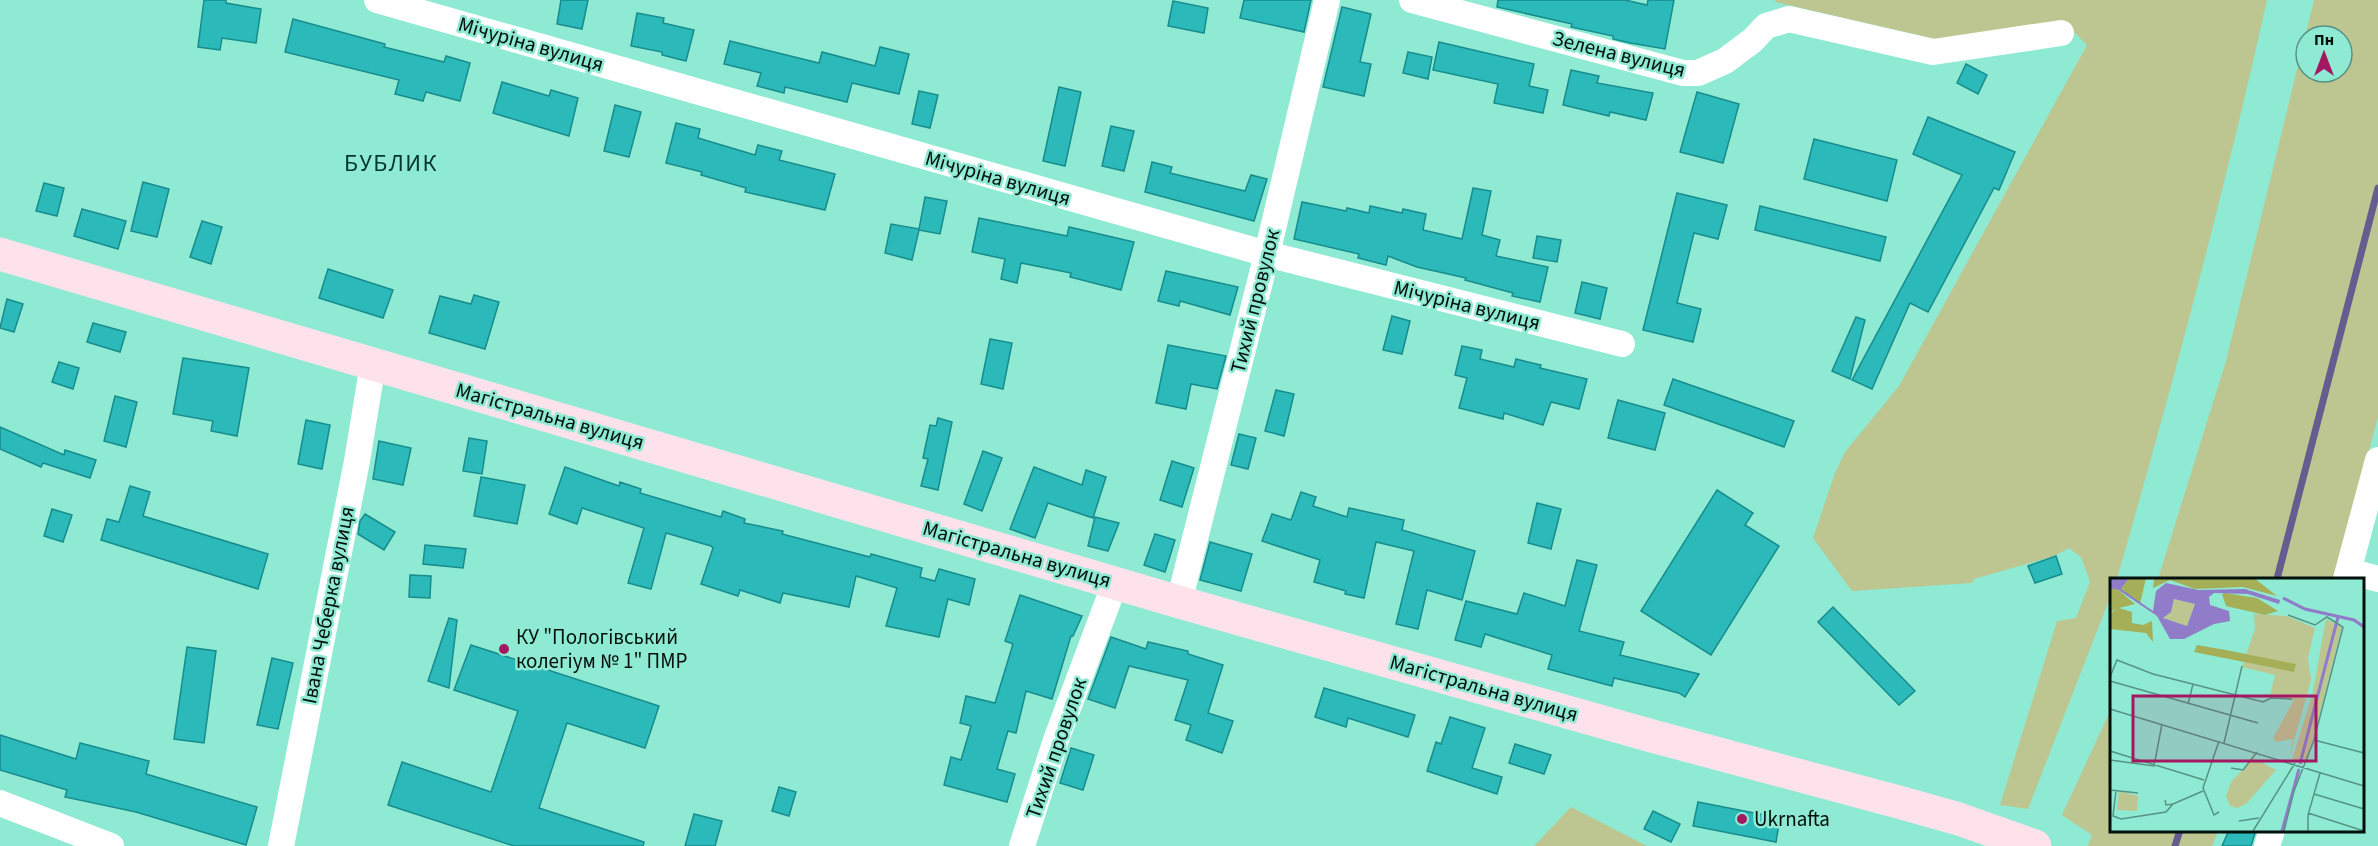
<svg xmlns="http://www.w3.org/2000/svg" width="2378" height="846" font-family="'Source Sans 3',sans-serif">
<rect width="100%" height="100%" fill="#8fead3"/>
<!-- green -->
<g fill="#bdc691" fill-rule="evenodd">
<path d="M1776,0H2267C2224,194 2172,387 2117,579H2111V595L2028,809L2000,805L2057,621L2076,618L2090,582L2081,557L2069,548L2054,556L1974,579L1972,583L1852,591L1813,538L1835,473L1845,452L1899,386L2087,45L2065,23L1935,39L1775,2Z"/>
<path d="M2314,0H2378V417L2335,579H2158L2226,361ZM2306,36H2342V72H2306Z"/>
<path d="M2111,709V830H2219L2212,846H2088L2092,835L2062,815Z"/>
<path d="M1571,807L1647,846H1534Z"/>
</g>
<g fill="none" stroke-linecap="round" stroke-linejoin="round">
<!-- stream -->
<g stroke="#655c8f" stroke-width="7">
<path d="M2277,579L2378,188"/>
<path d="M2175,846L2180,830"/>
</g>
</g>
<!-- building -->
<g fill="#2cb9ba" stroke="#178c8c" stroke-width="1.5">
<path d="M204,0H226V3L261,9L256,43L222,38L220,50L198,47Z"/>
<path d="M561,0H588L582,29L557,24Z"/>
<path d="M1244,0H1311L1304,32L1240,18Z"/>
<path d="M1498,0H1625L1647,5L1648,0H1674L1665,49L1630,43L1613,39V36L1571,27L1572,24L1497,7Z"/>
<path d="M1173,1L1208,8L1204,33L1168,26Z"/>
<path d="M1342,7L1371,14L1360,62L1371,64L1364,96L1323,87Z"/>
<path d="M637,13L664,18L663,23L694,30L686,61L662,55V52L631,46Z"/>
<path d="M293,19L385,44L384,47L444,62L446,56L470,63L460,101L426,92L423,101L395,94L399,80L285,52Z"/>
<path d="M730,41L819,63L822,52L875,66L880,47L909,54L899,94L852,83L847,102L785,87L784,93L757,86L761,73L724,64Z"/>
<path d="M1439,42L1534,64L1529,86L1548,90L1543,113L1494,103L1498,84L1433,70Z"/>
<path d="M1408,52L1432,57L1428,79L1403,73Z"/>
<path d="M1966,64L1987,75L1978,94L1957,83Z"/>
<path d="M1571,70L1599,76L1597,83L1653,93L1646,120L1610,112L1609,116L1563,105Z"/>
<path d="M502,82L549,96L551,90L578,98L569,136L493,113Z"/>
<path d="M1059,87L1081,92L1065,166L1043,161Z"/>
<path d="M919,91L938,95L930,128L912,124Z"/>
<path d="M1697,92L1739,104L1723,163L1680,152Z"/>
<path d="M615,105L641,112L629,157L604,151Z"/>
<path d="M1928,117L2015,152L1999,190L1994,188L1928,312L1910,303L1872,389L1852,380L1962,175L1913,154Z"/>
<path d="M676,123L700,129L698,138L755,155L758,145L782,151L779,160L835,174L825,210L745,192L746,188L701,175L702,172L666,163Z"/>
<path d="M1111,126L1134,131L1124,171L1102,166Z"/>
<path d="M1814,139L1897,160L1887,201L1804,179Z"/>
<path d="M1152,162L1172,167L1170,173L1245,191L1251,175L1267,179L1254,221L1145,192Z"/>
<path d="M143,182L169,189L157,237L131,231Z"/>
<path d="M44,183L64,188L57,216L36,211Z"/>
<path d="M1473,188L1491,191L1482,235L1500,240L1496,256L1548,267L1540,302L1512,296L1513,293L1465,280L1466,278L1417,267L1388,256L1386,265L1358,258L1359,254L1294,239L1302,202L1346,211L1347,208L1369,213L1370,206L1402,213L1403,209L1426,214L1423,230L1462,239Z"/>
<path d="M1677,193L1727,205L1718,239L1694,233L1677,303L1701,309L1693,342L1643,330Z"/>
<path d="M925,197L947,201L940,234L919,230L912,260L885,253L891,224L919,229Z"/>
<path d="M1760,206L1886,237L1880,261L1755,230Z"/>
<path d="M82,209L126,221L118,249L74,236Z"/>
<path d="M979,218L1067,236L1069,227L1134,242L1121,290L1070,277L1071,273L1021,263L1017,283L1001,279L1005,259L972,252Z"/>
<path d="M202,221L222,227L211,264L190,257Z"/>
<path d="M1537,236L1561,240L1557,262L1533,258Z"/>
<path d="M328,269L393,290L383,318L319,298Z"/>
<path d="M1166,271L1238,287L1230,315L1180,301L1179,306L1158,301Z"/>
<path d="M1582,282L1607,288L1600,319L1575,313Z"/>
<path d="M474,295L499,302L485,349L429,333L440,296L471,304Z"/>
<path d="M7,299L23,304L14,332L0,328Z"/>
<path d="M1392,316L1410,321L1402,354L1383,350Z"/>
<path d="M1856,317L1865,320L1850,379L1832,371Z"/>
<path d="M93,323L126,332L120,352L87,342Z"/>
<path d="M990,339L1012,343L1003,389L981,384Z"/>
<path d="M1168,345L1226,356L1217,389L1191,384L1186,409L1156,403Z"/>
<path d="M1462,346L1482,350L1480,359L1514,367L1516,359L1541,365L1540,368L1587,379L1579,409L1551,402L1543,425L1504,413L1503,419L1459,408L1467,378L1455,375Z"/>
<path d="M183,358L249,368L237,436L211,431L213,421L173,414Z"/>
<path d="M59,362L79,368L73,389L52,382Z"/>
<path d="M1673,379L1794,421L1784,447L1664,405Z"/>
<path d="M1276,390L1294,394L1284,436L1265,431Z"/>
<path d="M115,396L137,402L126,447L104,441Z"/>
<path d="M1618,400L1665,413L1655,450L1608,438Z"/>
<path d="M938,418L952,422L938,490L921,486L928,459L923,458L930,425L936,426Z"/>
<path d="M306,420L330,425L322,469L298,464Z"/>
<path d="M0,427L64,455L65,450L96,460L90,478L43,463L41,467L0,449Z"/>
<path d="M1239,434L1256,438L1248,469L1231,465Z"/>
<path d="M469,438L487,441L482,474L463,471Z"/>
<path d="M379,441L411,448L403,485L373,479Z"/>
<path d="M983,451L1002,458L982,511L964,504Z"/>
<path d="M1172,461L1194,468L1182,507L1160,500Z"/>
<path d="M565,467L619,486L620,482L641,489L640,493L721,517L723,511L745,519L744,523L783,531L782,534L870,557L871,554L922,568L920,577L935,581L939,569L975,579L969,605L948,599L939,637L886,626L897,588L856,576L849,607L783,593L780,603L740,590L738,596L701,584L713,548L711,546L666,533L651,589L628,583L644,528L582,508L577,524L549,514Z"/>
<path d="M1034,467L1082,485L1086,470L1106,477L1093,518L1048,503L1035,538L1010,529Z"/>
<path d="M481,477L525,485L517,524L474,516Z"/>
<path d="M130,486L150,492L143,516L268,554L258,589L101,540L107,519L119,522Z"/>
<path d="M1717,490L1753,513L1745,525L1779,546L1711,655L1641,611Z"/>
<path d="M1301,492L1316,497L1313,506L1347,517L1349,508L1404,520L1402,530L1475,551L1462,600L1427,590L1418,629L1396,624L1414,551L1376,542L1364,598L1345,594L1346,591L1314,582L1320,560L1262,541L1272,514L1291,520Z"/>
<path d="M1537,503L1561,509L1551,549L1528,543Z"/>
<path d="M52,509L72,515L63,542L44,536Z"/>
<path d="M365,514L395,532L384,550L358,534L360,521Z"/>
<path d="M1095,517L1119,523L1108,551L1088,546Z"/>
<path d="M1155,534L1175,540L1165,572L1144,565Z"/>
<path d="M1210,542L1252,554L1241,591L1200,580Z"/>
<path d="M425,545L466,549L463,568L423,564Z"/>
<path d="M2056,556L2062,574L2035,583L2028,566Z"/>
<path d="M1577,560L1597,565L1579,631L1624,642L1620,655L1699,674L1685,697L1679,693L1614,678L1612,686L1548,669L1552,655L1485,634L1481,647L1455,640L1466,601L1517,614L1524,593L1565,606Z"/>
<path d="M410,575L431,576L430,598L409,597Z"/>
<path d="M1020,595L1082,616L1073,636H1071L1052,699L1026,691L1016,733L1008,731L997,769L1015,774L1007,802L944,785L951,757L961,760L971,726L960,723L966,696L995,703L1013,644L1005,641Z"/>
<path d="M1833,607L1915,691L1899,705L1818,622Z"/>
<path d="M449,618L457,620L449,688L428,681Z"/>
<path d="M1111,637L1146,649L1148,642L1188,651V654L1223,665L1208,713L1233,721L1222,753L1186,740L1191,725L1175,720L1188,680L1129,666L1115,708L1088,699Z"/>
<path d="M471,645L659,706L645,748L567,723L539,808L644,842L643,846H514L388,805L402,762L491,792L518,711L454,690Z"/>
<path d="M187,647L216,651L204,743L174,739Z"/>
<path d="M272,658L293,663L278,729L257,725Z"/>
<path d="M1324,688L1415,715L1408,737L1348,718L1346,727L1315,717Z"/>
<path d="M1450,717L1485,728L1472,768L1502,777L1497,794L1427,771L1436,742L1441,744Z"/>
<path d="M0,735L76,759L80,743L149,761L146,774L257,807L246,845L136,812L65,797L67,790L0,770Z"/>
<path d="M1515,744L1551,755L1544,774L1509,763Z"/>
<path d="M1071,748L1094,755L1083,790L1060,783Z"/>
<path d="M779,787L796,792L789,816L772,811Z"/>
<path d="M1698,802L1780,818L1776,842L1693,826Z"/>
<path d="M1653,811L1680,824L1671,842L1644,829Z"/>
<path d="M694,814L722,821L715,846H685Z"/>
<path d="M2229,830H2256L2251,846H2222Z"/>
</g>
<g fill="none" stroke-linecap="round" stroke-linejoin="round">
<!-- street -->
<g stroke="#fff" stroke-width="26">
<path d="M377,0L1267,254L1622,344"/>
<path d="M1412,0L1683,73H1698L1725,61L1753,40L1766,26L1789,19L1933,52L2061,33"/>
<path d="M2349,571L2378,579"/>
<path d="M2346,579L2378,460"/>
<path d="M1179,602L1267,254L1327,0"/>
<path d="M0,803L111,846"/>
<path d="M281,846L357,461L373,364"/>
<path d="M1022,846L1056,740L1115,583"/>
<path d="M2267,846L2272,830"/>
</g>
<!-- secondary -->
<path stroke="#fde2ec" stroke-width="33" d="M0,254L1179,602L1652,736L1902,803L1959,819L2035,846"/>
</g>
<!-- markers -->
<g fill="#a31861" stroke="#8fead3" stroke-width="2">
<circle cx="504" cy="649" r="6"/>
<circle cx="1742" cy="819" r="6"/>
</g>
<g text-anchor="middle" stroke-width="5" stroke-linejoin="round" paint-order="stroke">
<!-- street labels -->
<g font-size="21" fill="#00100b" stroke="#8fead3">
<text transform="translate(531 44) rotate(16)" y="7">Мічуріна вулиця</text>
<text transform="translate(1619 54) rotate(14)" y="7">Зелена вулиця</text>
<text transform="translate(998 178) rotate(16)" y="7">Мічуріна вулиця</text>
<text transform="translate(1255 301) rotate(-76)" y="7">Тихий провулок</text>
<text transform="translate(1467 305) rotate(14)" y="7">Мічуріна вулиця</text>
<text transform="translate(550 416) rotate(16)" y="7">Магістральна вулиця</text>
<text transform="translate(1017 554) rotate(16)" y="7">Магістральна вулиця</text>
<text transform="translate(328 605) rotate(-79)" y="7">Івана Чеберка вулиця</text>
<text transform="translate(1484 688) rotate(16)" y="7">Магістральна вулиця</text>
<text transform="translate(1056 748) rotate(-71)" y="7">Тихий провулок</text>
</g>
<!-- poi labels -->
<g font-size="21" fill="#00100b" stroke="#8fead3" text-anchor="start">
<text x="516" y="644">КУ "Пологівський<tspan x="516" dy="24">колегіум № 1" ПМР</tspan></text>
<text x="1754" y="826">Ukrnafta</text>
</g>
<!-- quarter labels -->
<g font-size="24" letter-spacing="1.5" fill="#00362b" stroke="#8fead3">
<text x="391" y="171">БУБЛИК</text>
</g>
</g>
<!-- overview -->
<g transform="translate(2110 578)">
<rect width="254" height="254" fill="#8fead3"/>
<path d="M64,21L85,26L77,48L53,40L61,34ZM144,36L177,38L205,50L198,80L201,102L179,181L183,161L166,164L163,160L184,122L160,118L165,97L132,89L134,84L184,93L186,87L136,77L145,51ZM216,41L232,49L198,181L192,186L182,181L202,118ZM144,180L166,192L136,226L127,230L120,228L116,218L121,204ZM9,213L28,218L27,233L7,232Z" fill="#bdc691"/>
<path d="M19,0H36L30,26L11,11ZM144,0L167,18L133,9L85,11L60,2L43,10L44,0ZM0,11H7L25,26L9,30L22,34V45L33,47L42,43L43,64L36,55L0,51V37L6,30L0,35ZM115,15L147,20L168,33L155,37L116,28L112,16ZM87,67L116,72L186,86L184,94L84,74Z" fill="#a4af58"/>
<path d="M0,0H19L11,11L43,33L46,13L56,5L88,12L135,11L170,22L169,26L138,16L104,15L99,19L100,27L119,33L120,43L104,46L74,61H60L47,38L7,11H0ZM64,21L85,26L77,48L53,40L61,34Z" fill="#907cc8" fill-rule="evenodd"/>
<path fill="none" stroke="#907cc8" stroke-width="3" d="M173,20L195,31L244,42L254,49M190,186L228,39M172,253L189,191"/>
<path fill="none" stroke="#569383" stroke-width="1.5" d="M0,99L7,82L43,96L153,124L161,120L182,121M0,103L148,145M78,126L83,106M0,131L254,208M204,162L254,175M114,165L132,88M0,173L94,202M0,182L44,188L52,146M121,190L133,192L147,174M0,212L28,215M6,213L3,238L11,241L56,234L63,226M204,216L254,231M55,222L56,227L63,226L93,213M109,234L104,237L93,210L109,163M198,235L254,253M129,243L149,240M143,253L185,185M174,253L184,213L204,162L233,49L217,39L205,47L178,37M198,253V237L210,195"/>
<path fill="#a31861" fill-opacity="0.15" stroke="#a31861" stroke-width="3" d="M23,118H206V183H23Z"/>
<rect width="254" height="254" fill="none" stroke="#00100b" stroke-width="3"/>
</g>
<!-- north arrow -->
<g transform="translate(2324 54)"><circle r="28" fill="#8fead3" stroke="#569383" stroke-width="1.5"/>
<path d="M0-4.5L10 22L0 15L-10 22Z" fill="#a31861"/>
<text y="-9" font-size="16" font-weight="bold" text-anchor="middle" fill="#00100b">Пн</text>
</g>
</svg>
